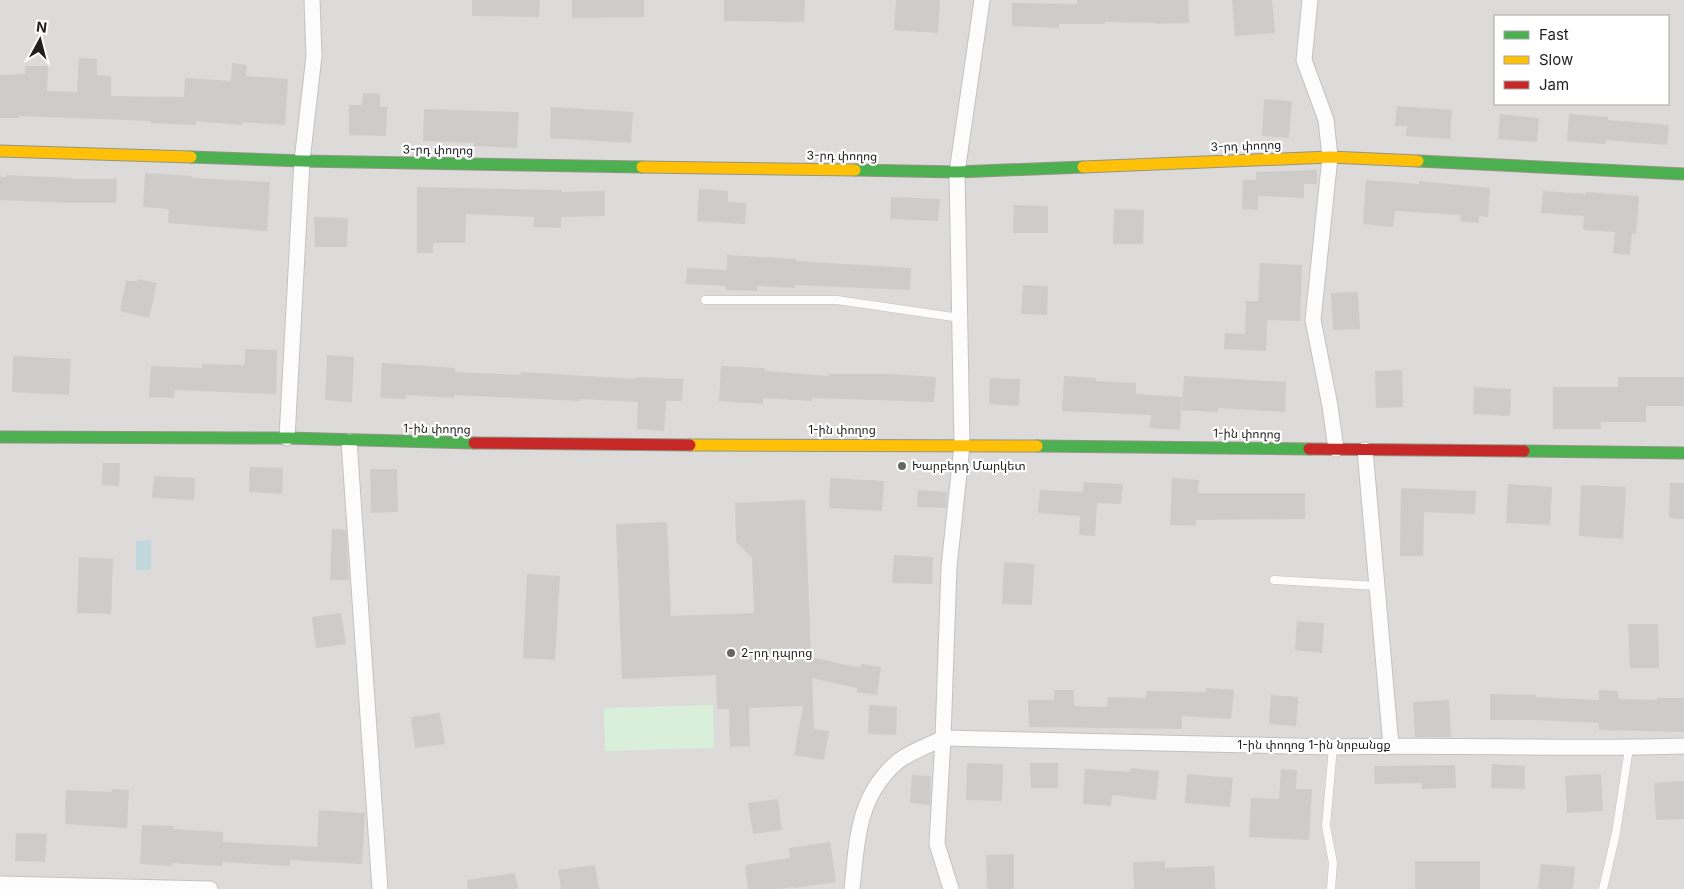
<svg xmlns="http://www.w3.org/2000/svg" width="1684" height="889" font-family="Inter,'Noto Sans Armenian',sans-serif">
<rect width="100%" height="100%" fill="#edebe9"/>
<!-- residential -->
<path fill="#dcdbda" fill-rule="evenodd" d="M0,0H1684V889H0ZM1495,16H1668V104H1495Z"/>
<!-- park -->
<path fill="#d9efda" d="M713,705L714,748L605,751L604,708Z"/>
<!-- water -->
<path fill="#c0d7dc" d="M151,540V570H136V541Z"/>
<!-- building -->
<g fill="#ceccca">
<path d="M472,0H540L539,17L472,16Z"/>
<path d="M572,0H644V17L572,18Z"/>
<path d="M724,0H805L804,22L724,21Z"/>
<path d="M896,0H940L938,33L894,30Z"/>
<path d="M1077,0H1188L1189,23L1156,24V23L1105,22V24H1059V28L1012,26V3L1077,4Z"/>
<path d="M1232,0H1272L1275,33L1235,36Z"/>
<path d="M79,58L97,59V75L111,76V96L184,97L185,78L231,81L232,63L247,65L246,76L288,79L285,125L242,122V125L196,121V125L150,123V121L19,116V118H0V75L25,74V66H48L47,91L77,92Z"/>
<path d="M363,93L380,94V107H387L386,136L349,135V105H362Z"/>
<path d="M1264,99L1292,101L1289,138L1262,136Z"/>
<path d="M1397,106L1452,110L1450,139L1406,136L1407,126H1395Z"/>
<path d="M551,107L633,112L631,143L550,138Z"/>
<path d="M424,109L519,112L517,148L473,146L474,143L423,141Z"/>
<path d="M1500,114L1539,118L1537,142L1498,139Z"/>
<path d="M1569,114L1608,117V120L1669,125L1667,145L1606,140V144L1567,141Z"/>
<path d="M1317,170V184H1304V198L1258,196V210L1242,209L1243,180H1256V172Z"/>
<path d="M145,173L192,176V178L270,182L267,231L168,223L169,209L143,207Z"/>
<path d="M6,175L72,178V179H117L116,203H71L0,200V177H6Z"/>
<path d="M1366,180L1419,184V181L1490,188L1488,217L1479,216V223L1460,221L1461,215L1395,211L1393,227L1363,224Z"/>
<path d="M417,187L562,190V192L605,191V216L561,217V228L533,227L534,217L466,214L465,243H433V253H417Z"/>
<path d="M699,189L728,191V202L746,203L745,224L697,221Z"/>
<path d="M1543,191L1586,194V192L1639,196L1636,234L1632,233L1630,255L1613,253L1615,232L1583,230L1584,216L1541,213Z"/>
<path d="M891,197L940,199L938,221L890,219Z"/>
<path d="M1014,205L1048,206V233H1013Z"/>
<path d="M1114,209L1144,210L1143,244H1113Z"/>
<path d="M314,217L348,218L347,247H315Z"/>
<path d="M727,255L796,259V261L911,268L910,290L795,285V288L757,286V291L726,290V286L686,284L687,268L727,270Z"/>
<path d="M1260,263L1302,265L1300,321L1267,320L1266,351L1224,349L1225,333L1245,334L1246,301H1258Z"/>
<path d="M138,279L157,283L149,318L120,311L126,281H138Z"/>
<path d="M1023,285L1048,286L1047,315L1021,314Z"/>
<path d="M1358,292L1360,329L1333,330L1331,293Z"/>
<path d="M245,349L277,350L276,394L175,390L174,398L149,397L151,366L202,368V364L245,365Z"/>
<path d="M327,355L354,357L352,402L325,400Z"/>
<path d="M13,356L71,359L69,395L12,392Z"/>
<path d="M382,363L455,368V372L521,375V372L635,379V377L683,379L682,401H666L664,431L637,429L638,402L580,399V401L454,395V398L406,395V399L380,398Z"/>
<path d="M721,366L765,368L764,371L829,376V374H889L936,377L934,402L812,398V401L763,398V404L719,401Z"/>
<path d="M1402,370L1403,407L1376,408L1375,371Z"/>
<path d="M1064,376L1096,378V381L1136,383V394L1182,397L1180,430L1150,428L1151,415L1062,411Z"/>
<path d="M1184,376L1286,382L1285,412L1218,408V412L1182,410Z"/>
<path d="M1618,377H1684V406H1646V422H1601V429H1553V387H1618Z"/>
<path d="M990,378L1020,379L1019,406L989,404Z"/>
<path d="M1474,387L1511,389L1510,416L1473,414Z"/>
<path d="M103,463H120L119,486L102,485Z"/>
<path d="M250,467L283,468L282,494L249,492Z"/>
<path d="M370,469H397L398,512L371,513Z"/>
<path d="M154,476L195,478L194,500L152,498Z"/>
<path d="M830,478L884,481L882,511L829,508Z"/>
<path d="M1172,478L1199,480L1198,493H1305V519L1196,520V526L1170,525Z"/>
<path d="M1084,482L1123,484L1121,504L1097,503L1095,536L1079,535L1080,516L1038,513L1040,490L1083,492Z"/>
<path d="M1670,483H1684V519L1669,518Z"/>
<path d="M1508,484L1552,487L1550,525L1506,523Z"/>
<path d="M1581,485L1626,487L1623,539L1579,536Z"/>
<path d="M1401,488L1476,491L1475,514L1424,512L1423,556H1400Z"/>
<path d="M918,490L947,492L946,508L917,507Z"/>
<path d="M805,500L811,657L860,668L861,664L881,667L877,695L857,692V688L812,678L814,729L829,731L824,760L794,755L803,706L749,708L750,746L730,747L729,709H717L716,675L622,679L616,524L667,522L671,616L754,613L752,558L736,542L735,503Z"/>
<path d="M332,529L346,530L349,580H330Z"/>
<path d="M894,555L933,557L932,584L892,583Z"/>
<path d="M79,557L113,559L111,614L77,613Z"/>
<path d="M1004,562L1034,564L1032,605L1002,604Z"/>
<path d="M527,574L560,576L555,660L523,658Z"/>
<path d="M341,613L346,644L316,648L312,617Z"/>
<path d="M1297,621L1324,623L1322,653L1295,650Z"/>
<path d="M1628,624H1658L1659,668H1630Z"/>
<path d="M1206,688L1234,690L1231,719L1182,716V729L1029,727L1028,700H1054V690H1074V706L1107,707L1108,697L1146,698V691L1206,692Z"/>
<path d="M1599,690L1618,691L1619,699L1657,700V698H1684V732L1599,730V723L1536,720H1490V694L1536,695V697L1599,700Z"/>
<path d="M1271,695L1298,697L1296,726L1269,724Z"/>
<path d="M1449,700L1451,737H1415L1413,702Z"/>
<path d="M869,705L897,707L896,735L868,734Z"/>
<path d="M440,713L445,744L415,748L411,717Z"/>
<path d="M967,763L1003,764L1002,801L966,800Z"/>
<path d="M1030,763H1058V788H1031Z"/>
<path d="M1492,764L1525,766V789L1491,788Z"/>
<path d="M1455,765L1456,788L1422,789V783L1375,784L1374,766Z"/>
<path d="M1131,768L1159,771L1156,800L1112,795L1111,806L1083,804L1085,769L1130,772Z"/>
<path d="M1281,769L1297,770L1296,789H1312L1309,840L1249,837L1251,798L1279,799Z"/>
<path d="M1187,774L1233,778L1230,807L1185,803Z"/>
<path d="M1601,774L1603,811L1567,813L1565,776Z"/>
<path d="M912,775L931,776L930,805L910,803Z"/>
<path d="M1684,781V819L1656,820L1654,783Z"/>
<path d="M112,789L129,790L127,828L65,824L66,790L112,792Z"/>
<path d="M778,799L782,830L753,834L748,803Z"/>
<path d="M319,810L365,813L362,864L290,860V866L222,862V866L172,863V866L140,864L142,825L174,826L173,829L223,832V842L317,847Z"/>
<path d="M16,833L47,834L45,862L15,861Z"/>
<path d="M830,842L836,882L795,888V887L779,889H748L745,865L790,858L789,848Z"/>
<path d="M1014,854V889H987L986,855Z"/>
<path d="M1165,861V868L1214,866L1215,889H1134L1133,862Z"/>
<rect x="1415" y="861" width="65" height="28"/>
<path d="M1541,864L1575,867L1573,889H1538Z"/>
<path d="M595,865L599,889H561L558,870Z"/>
<path d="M515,873L518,889H467V880Z"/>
</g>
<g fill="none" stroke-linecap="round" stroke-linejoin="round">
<defs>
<g id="lane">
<path d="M705,300H837L960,318"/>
<path d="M1274,580L1378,586"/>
<path d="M1331,889L1333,863L1326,826L1333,747"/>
<path d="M1603,889L1616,833L1629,748"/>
</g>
<g id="street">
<path d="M1310,0L1304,60L1326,120L1330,157L1313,320L1330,406L1336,449"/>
<path d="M287,438L302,161L314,56L312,0"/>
<path d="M349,441L380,889"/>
<path d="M1365,450L1391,746"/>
<path d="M0,884L210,889"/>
<path d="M852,889C857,841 857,798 896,763C907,753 930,745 943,738L1333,747C1450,744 1567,750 1684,746"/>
<path d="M951,889L937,844L943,738L949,567L962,445L957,172L982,0"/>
</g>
<g id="fast">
<path d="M191,157L302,161L642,167"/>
<path d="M1418,161L1684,174"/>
<path d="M855,170L957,172L1083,167"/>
<path d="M0,437L287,438L474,443"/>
<path d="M1037,446L1309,449"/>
<path d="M1524,451L1684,453"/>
</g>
<g id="slow">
<path d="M0,151L191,157"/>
<path d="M642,167L855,170"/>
<path d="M1083,167L1330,157L1418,161"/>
<path d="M690,445L1037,446"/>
</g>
<g id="jam">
<path d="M474,443L690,445"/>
<path d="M1309,449L1524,451"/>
</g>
</defs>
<!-- lane casing -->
<use href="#lane" stroke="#c3c2c1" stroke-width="9"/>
<!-- street casing -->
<use href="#street" stroke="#c3c2c1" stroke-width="17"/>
<!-- fast casing -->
<use href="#fast" stroke="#949583" stroke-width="13"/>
<!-- slow casing -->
<use href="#slow" stroke="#949583" stroke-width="13"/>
<!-- jam casing -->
<use href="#jam" stroke="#949583" stroke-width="13"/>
<!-- lane -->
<use href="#lane" stroke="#fcfcfc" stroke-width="8"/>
<!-- street -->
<use href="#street" stroke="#fcfcfc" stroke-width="15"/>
<!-- fast -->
<use href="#fast" stroke="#4caf50" stroke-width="11"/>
<!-- slow -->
<use href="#slow" stroke="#ffc107" stroke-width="11"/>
<!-- jam -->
<use href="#jam" stroke="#c62828" stroke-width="11"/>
</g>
<!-- markers -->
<g fill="#676666" stroke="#fff" stroke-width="2">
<circle cx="902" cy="466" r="5"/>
<circle cx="731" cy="653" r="5"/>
</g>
<g text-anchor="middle" stroke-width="4.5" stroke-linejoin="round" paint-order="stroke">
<!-- street labels -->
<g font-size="12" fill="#1f1f1f" stroke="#fff">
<text transform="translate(1246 146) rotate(-2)" y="4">3-րդ փողոց</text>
<text transform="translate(438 150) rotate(1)" y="4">3-րդ փողոց</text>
<text transform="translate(842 156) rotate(1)" y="4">3-րդ փողոց</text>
<text transform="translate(437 429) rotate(1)" y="4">1-ին փողոց</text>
<text x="842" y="434">1-ին փողոց</text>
<text transform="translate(1247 434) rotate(1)" y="4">1-ին փողոց</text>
<text x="1314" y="749">1-ին փողոց 1-ին նրբանցք</text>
</g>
<!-- poi labels -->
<g font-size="12" fill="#1f1f1f" stroke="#fff" text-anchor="start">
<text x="912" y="470">Խարբերդ Մարկետ</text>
<text x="741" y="657">2-րդ դպրոց</text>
</g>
</g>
<!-- legend -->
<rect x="1494" y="15" width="175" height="90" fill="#ffffff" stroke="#a5a5a5"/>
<rect x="1504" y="31" width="25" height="8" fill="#4caf50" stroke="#a5a5a5"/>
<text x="1539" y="40" font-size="15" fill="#1f1f1f">Fast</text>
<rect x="1504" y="56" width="25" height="8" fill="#ffc107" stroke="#a5a5a5"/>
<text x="1539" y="65" font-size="15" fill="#1f1f1f">Slow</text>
<rect x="1504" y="81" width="25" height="8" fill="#c62828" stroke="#a5a5a5"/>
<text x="1539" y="90" font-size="15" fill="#1f1f1f">Jam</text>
<!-- north arrow -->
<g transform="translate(40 40) rotate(7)" stroke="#ffffff" stroke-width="4" paint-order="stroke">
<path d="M0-4L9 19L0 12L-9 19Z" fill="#1f1f1f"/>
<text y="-8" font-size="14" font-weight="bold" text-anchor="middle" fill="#1f1f1f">N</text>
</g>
</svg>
